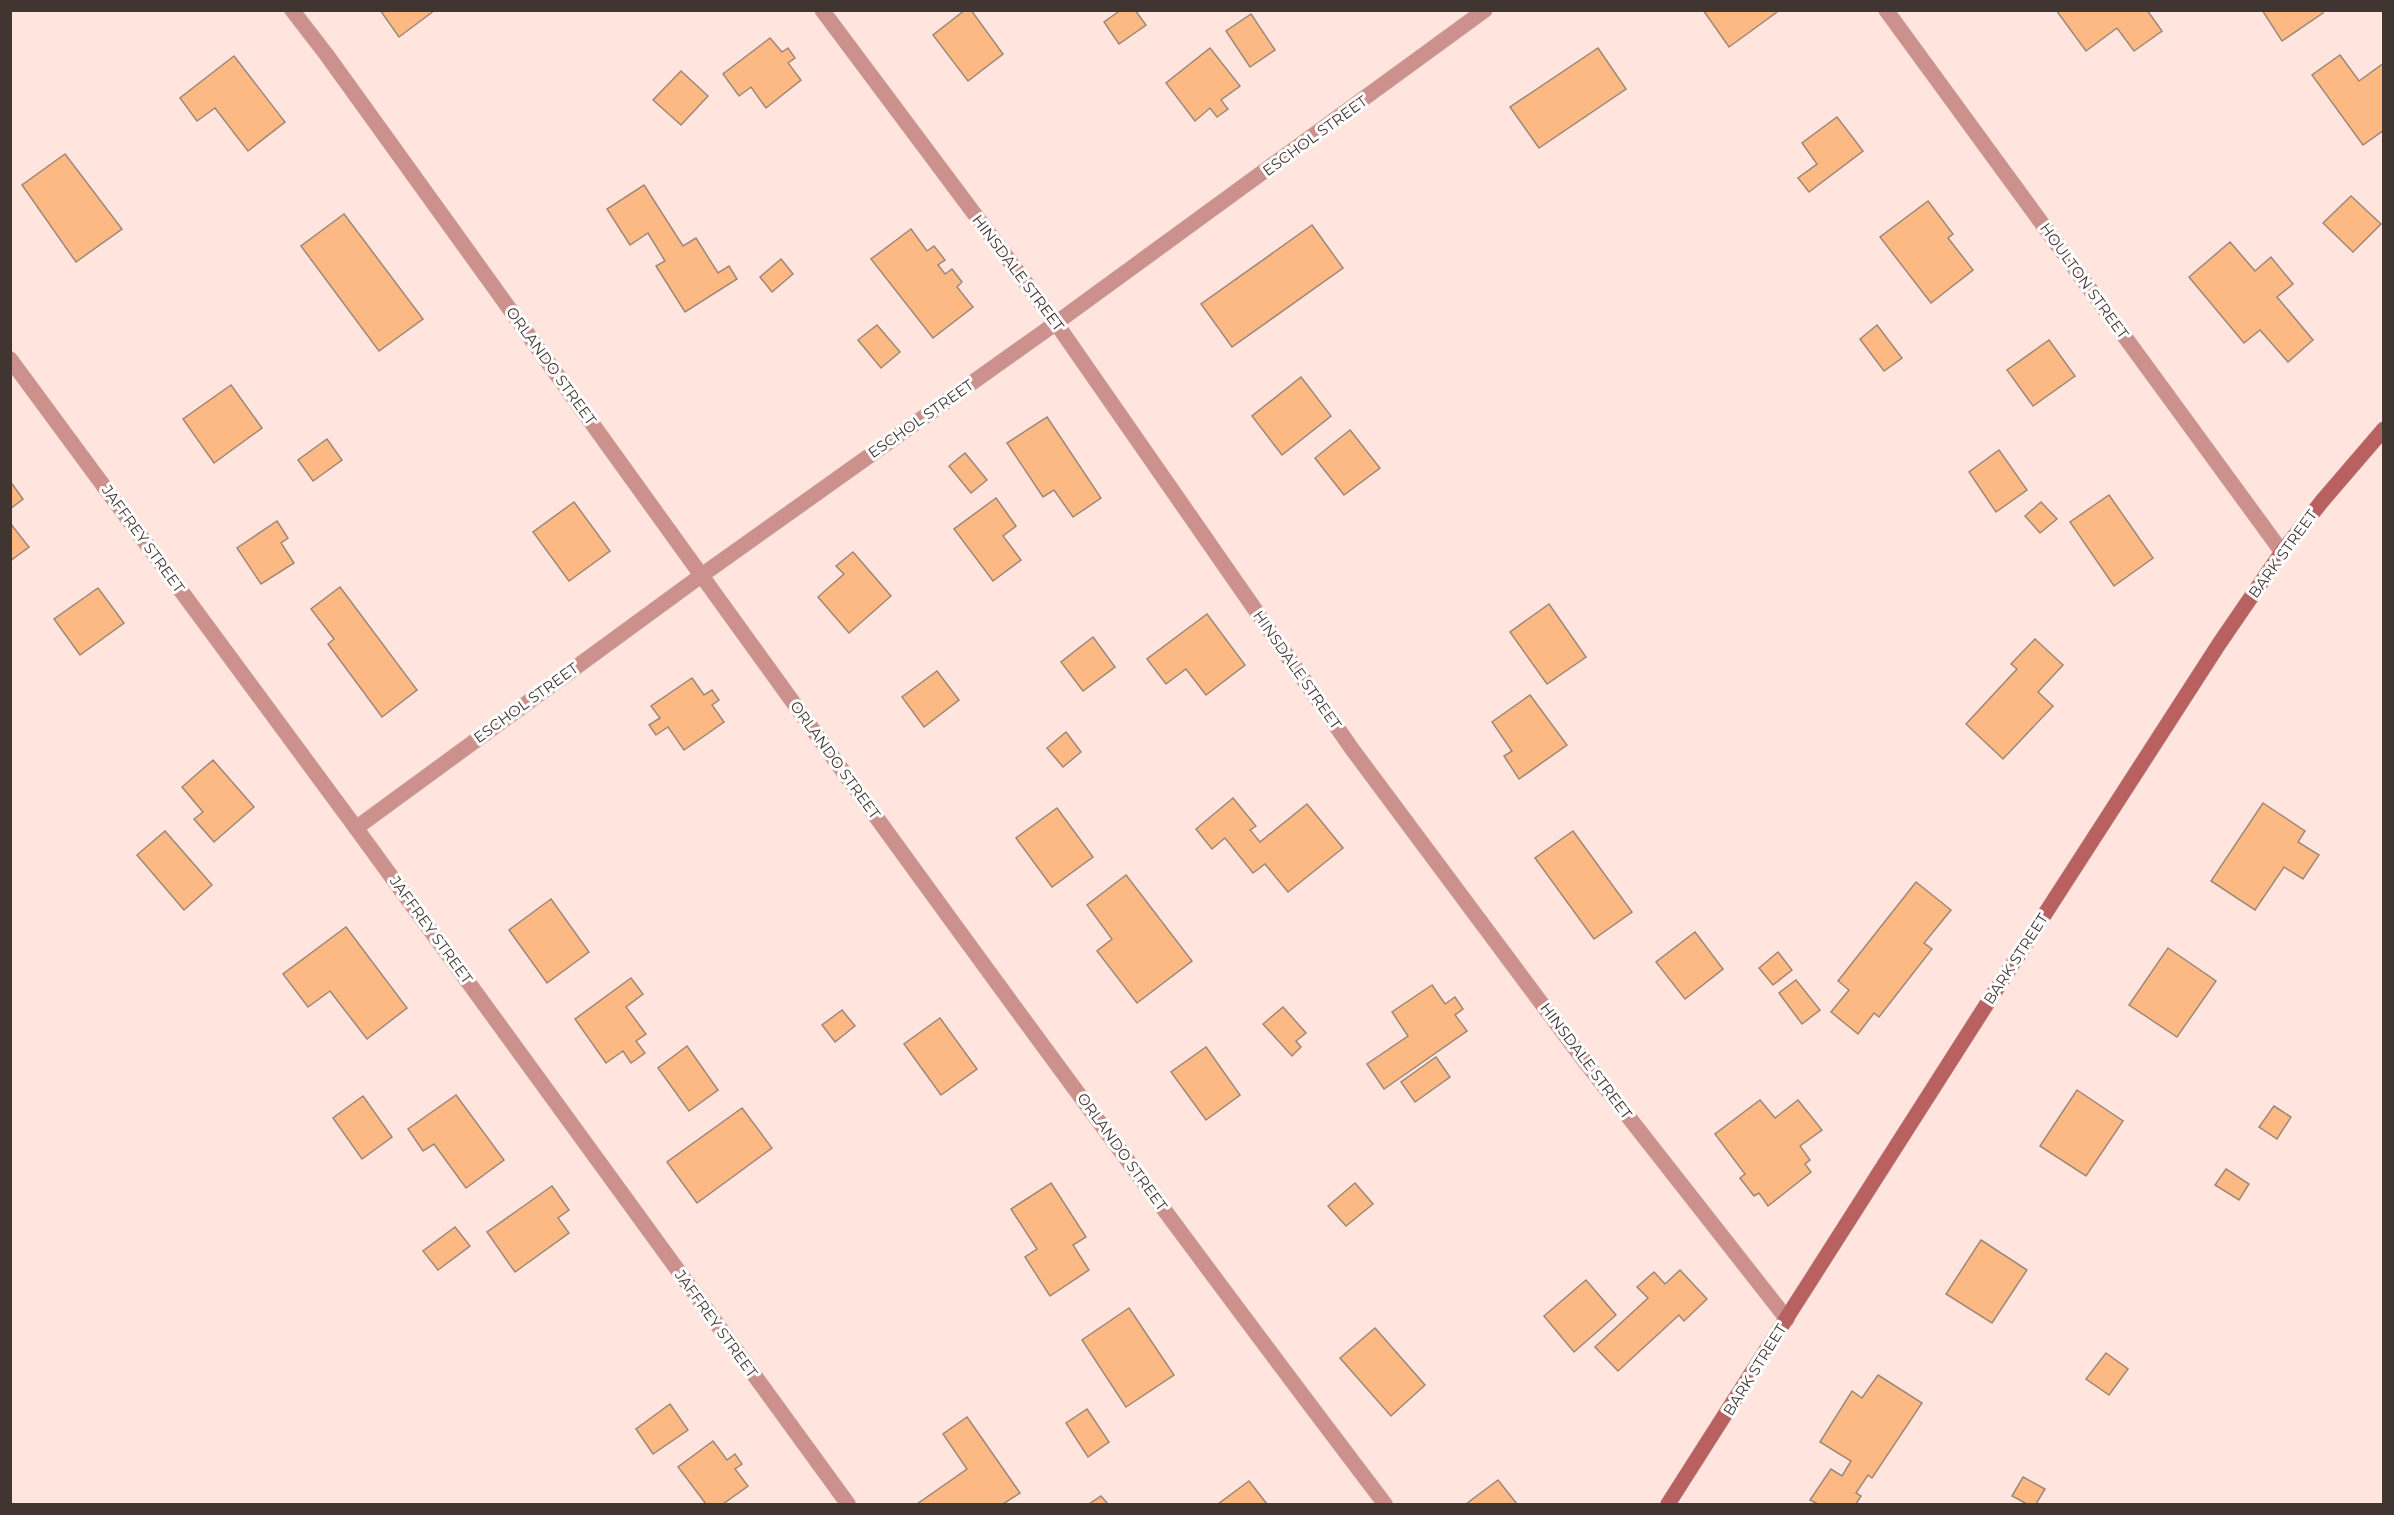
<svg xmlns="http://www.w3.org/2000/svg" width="2394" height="1515" font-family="Montserrat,sans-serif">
<rect width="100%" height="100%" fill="#ffe5dd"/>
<!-- building -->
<g fill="#fdb984" stroke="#9e8776" stroke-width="1.5">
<path d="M380,10H435L399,37Z"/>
<path d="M965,10H971L1003,54L968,81L933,35Z"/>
<path d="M1121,10H1135L1146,25L1119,44L1104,22Z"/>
<path d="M1703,10H1776L1777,12L1729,47Z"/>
<path d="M2056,10H2147L2162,31L2134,51L2117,28L2086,51Z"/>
<path d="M2262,10H2322L2323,13L2282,41Z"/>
<path d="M1251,14L1275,50L1250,67L1226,31Z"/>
<path d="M770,38L782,52L788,48L795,58L788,63L801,80L766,108L751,87L739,96L723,74Z"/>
<path d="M1210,48L1240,86L1221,100L1228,109L1217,117L1210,108L1195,121L1166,83Z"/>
<path d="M1598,48L1626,89L1539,148L1510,107Z"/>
<path d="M2340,55L2359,81L2384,63V130L2363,145L2312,75Z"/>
<path d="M234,56L285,122L248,151L215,108L197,121L180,98Z"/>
<path d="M681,71L708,96L681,125L653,100Z"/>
<path d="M1837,117L1863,151L1809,192L1798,178L1817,164L1802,143Z"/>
<path d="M65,154L122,229L76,262L22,185Z"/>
<path d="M644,185L683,246L696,238L718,273L729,266L737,279L685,312L656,266L665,261L648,233L630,245L607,209Z"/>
<path d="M2351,196L2381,224L2353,252L2323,223Z"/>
<path d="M1928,201L1953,234L1948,238L1973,270L1931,303L1880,237Z"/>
<path d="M344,214L423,319L379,351L301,246Z"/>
<path d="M1312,225L1343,268L1232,347L1201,304Z"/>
<path d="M911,229L927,251L934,246L945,260L938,265L945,274L952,269L962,282L957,287L973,307L933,338L871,259Z"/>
<path d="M2230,242L2255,271L2271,257L2293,284L2277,297L2313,340L2288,362L2260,330L2244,343L2189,277Z"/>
<path d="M781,259L793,274L772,292L760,277Z"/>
<path d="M877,325L900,352L881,368L858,340Z"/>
<path d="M1877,325L1902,358L1884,371L1860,339Z"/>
<path d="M2049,340L2075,376L2033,406L2007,370Z"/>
<path d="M1301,377L1331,416L1282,455L1252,416Z"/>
<path d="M231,385L262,428L214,463L183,419Z"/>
<path d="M1047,417L1101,498L1073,517L1054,490L1043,497L1007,443Z"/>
<path d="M1350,430L1380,468L1344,495L1315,458Z"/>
<path d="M327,439L342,460L313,481L298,460Z"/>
<path d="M1999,450L2027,490L1996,512L1969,472Z"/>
<path d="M965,453L987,480L971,493L949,466Z"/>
<path d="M10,481L23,499L10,509Z"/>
<path d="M2109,495L2153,558L2114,586L2070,522Z"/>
<path d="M996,498L1016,526L1003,536L1021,560L993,581L954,529Z"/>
<path d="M574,502L610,551L569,581L533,532Z"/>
<path d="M2041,502L2057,519L2040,533L2025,516Z"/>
<path d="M277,521L288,538L281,543L294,563L261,584L237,548Z"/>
<path d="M10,523L29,547L10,561Z"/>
<path d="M853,552L891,596L849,633L818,597L844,574L836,566Z"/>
<path d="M340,587L417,690L382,717L328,644L334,639L311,609Z"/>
<path d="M98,588L124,623L80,655L54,619Z"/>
<path d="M1549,604L1586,657L1547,684L1510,632Z"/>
<path d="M1207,614L1245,665L1206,695L1186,669L1166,684L1147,659Z"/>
<path d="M1093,637L1115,667L1083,691L1061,662Z"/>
<path d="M2035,639L2063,665L2038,692L2053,706L2003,759L1966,724L2017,669L2011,664Z"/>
<path d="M937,671L959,700L924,727L902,697Z"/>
<path d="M692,678L704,695L712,690L719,700L712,705L724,722L684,750L668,727L656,735L649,725L660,718L651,706Z"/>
<path d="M1530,695L1567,745L1519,779L1504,756L1512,751L1492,722Z"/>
<path d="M1066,732L1081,752L1063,767L1047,748Z"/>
<path d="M213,760L254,807L214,842L194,819L203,812L182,787Z"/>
<path d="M1233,798L1256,826L1250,830L1260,842L1307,804L1343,848L1288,892L1265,864L1253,873L1225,838L1212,849L1196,829Z"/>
<path d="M2263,803L2305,831L2298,842L2319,855L2303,879L2284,867L2255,910L2211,881Z"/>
<path d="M1057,808L1093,857L1052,887L1016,838Z"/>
<path d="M165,831L212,885L184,910L137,855Z"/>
<path d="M1573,831L1632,912L1594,939L1535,858Z"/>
<path d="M1126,875L1192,961L1137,1003L1097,951L1112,939L1087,905Z"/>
<path d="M1916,882L1951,910L1924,943L1932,949L1879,1017L1874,1013L1858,1034L1831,1012L1849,990L1838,981Z"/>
<path d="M551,899L589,952L547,983L509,930Z"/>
<path d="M346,927L407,1008L367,1039L330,991L308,1007L283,974Z"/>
<path d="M1695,932L1723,969L1685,999L1656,962Z"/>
<path d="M2168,948L2216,981L2177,1037L2129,1005Z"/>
<path d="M1778,952L1792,970L1773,985L1759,968Z"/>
<path d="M631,978L643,994L626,1007L646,1034L636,1041L645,1053L631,1063L623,1051L606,1063L575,1019Z"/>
<path d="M1796,980L1820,1010L1802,1024L1779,993Z"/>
<path d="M1432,985L1445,1004L1455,997L1463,1009L1455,1015L1467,1031L1384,1089L1367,1064L1408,1036L1392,1012Z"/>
<path d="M1283,1007L1306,1033L1296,1041L1301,1047L1292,1056L1263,1024Z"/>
<path d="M842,1010L855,1026L835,1042L822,1025Z"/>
<path d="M940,1018L977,1069L941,1095L904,1044Z"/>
<path d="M687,1046L718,1090L689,1111L658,1068Z"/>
<path d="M1206,1047L1240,1095L1206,1120L1171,1072Z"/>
<path d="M1436,1057L1450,1077L1415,1102L1401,1082Z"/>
<path d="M2077,1090L2123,1121L2086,1176L2040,1146Z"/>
<path d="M456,1095L504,1160L466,1188L434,1144L423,1151L408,1129Z"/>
<path d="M363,1096L392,1137L362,1159L333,1118Z"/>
<path d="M1760,1100L1775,1118L1798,1100L1822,1130L1800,1146L1810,1160L1805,1164L1811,1172L1768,1206L1759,1193L1754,1196L1740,1178L1745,1174L1715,1134Z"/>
<path d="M2274,1106L2291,1117L2277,1139L2259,1127Z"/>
<path d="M742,1108L772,1148L697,1203L667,1162Z"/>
<path d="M2226,1169L2249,1184L2239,1200L2215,1185Z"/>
<path d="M1051,1183L1086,1237L1073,1245L1089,1270L1050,1296L1025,1257L1037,1249L1011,1209Z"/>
<path d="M1355,1183L1373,1204L1346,1226L1328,1206Z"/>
<path d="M552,1186L569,1210L558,1218L569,1233L515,1272L487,1232Z"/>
<path d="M455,1227L470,1246L438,1270L423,1251Z"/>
<path d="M1981,1240L2027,1270L1992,1323L1946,1294Z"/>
<path d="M1680,1270L1707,1299L1684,1321L1679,1315L1618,1371L1595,1347L1648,1298L1637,1287L1654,1272L1665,1284Z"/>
<path d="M1586,1280L1616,1315L1574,1352L1544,1316Z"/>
<path d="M1129,1308L1174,1375L1126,1407L1082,1340Z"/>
<path d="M1375,1328L1425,1385L1391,1416L1340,1358Z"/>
<path d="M2106,1353L2128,1369L2109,1395L2086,1379Z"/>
<path d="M1878,1375L1922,1403L1872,1478L1868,1475L1856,1493L1861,1496L1856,1504H1818L1810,1500L1831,1469L1842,1476L1851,1461L1820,1442L1852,1391L1862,1398Z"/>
<path d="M670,1404L688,1430L653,1454L636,1429Z"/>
<path d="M1087,1409L1109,1442L1088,1457L1066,1423Z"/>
<path d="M967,1417L1020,1493L1003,1504H917L967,1469L943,1434Z"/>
<path d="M713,1441L727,1460L735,1454L742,1464L735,1469L748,1486L723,1504H706L678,1467Z"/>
<path d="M2023,1477L2045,1489L2036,1504H2027L2012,1496Z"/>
<path d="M1498,1480L1517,1504H1466Z"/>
<path d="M1249,1481L1267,1504H1218Z"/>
<path d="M1101,1496L1108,1504H1089Z"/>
</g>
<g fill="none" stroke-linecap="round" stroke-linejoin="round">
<defs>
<g id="street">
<path d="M292,10L326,54C676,539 1023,1028 1385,1504"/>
<path d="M822,10L1056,323L1352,749L1583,1059L1787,1319"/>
<path d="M1886,10L2282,552"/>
<path d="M10,359L356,828L848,1504"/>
<path d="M356,828L702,575L1056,323L1485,10"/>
</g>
<path id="secondary" d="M1668,1504L1983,1010L2219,644L2282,552L2323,500L2384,429"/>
</defs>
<!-- street casing -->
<use href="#street" stroke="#d9c2bb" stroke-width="16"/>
<!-- secondary casing -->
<use href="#secondary" stroke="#d9c2bb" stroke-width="16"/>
<!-- street -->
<use href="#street" stroke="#cc908d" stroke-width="15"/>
<!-- secondary -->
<use href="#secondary" stroke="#b86160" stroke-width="15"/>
</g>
<g text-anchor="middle" stroke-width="6" stroke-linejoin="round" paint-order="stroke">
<!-- street labels -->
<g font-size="15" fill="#413531" stroke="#fff">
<text transform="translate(1315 136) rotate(-36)" y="5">ESCHOL STREET</text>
<text transform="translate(1018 273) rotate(53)" y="5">HINSDALE STREET</text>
<text transform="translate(2084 281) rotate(54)" y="5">HOULTON STREET</text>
<text transform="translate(551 366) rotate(54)" y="5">ORLANDO STREET</text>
<text transform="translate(921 419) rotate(-35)" y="5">ESCHOL STREET</text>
<text transform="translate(143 539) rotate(54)" y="5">JAFFREY STREET</text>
<text transform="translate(2283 554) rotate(-54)" y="5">BARK STREET</text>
<text transform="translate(1297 670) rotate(55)" y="5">HINSDALE STREET</text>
<text transform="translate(526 703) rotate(-36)" y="5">ESCHOL STREET</text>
<text transform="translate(835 760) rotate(54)" y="5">ORLANDO STREET</text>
<text transform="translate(431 930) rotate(54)" y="5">JAFFREY STREET</text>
<text transform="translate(2016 959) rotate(-57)" y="5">BARK STREET</text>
<text transform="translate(1586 1061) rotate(53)" y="5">HINSDALE STREET</text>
<text transform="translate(1122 1152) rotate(54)" y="5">ORLANDO STREET</text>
<text transform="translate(716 1324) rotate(54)" y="5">JAFFREY STREET</text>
<text transform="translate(1755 1370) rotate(-58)" y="5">BARK STREET</text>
</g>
</g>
<!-- border -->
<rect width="2394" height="1515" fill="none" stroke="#413531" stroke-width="24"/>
</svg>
